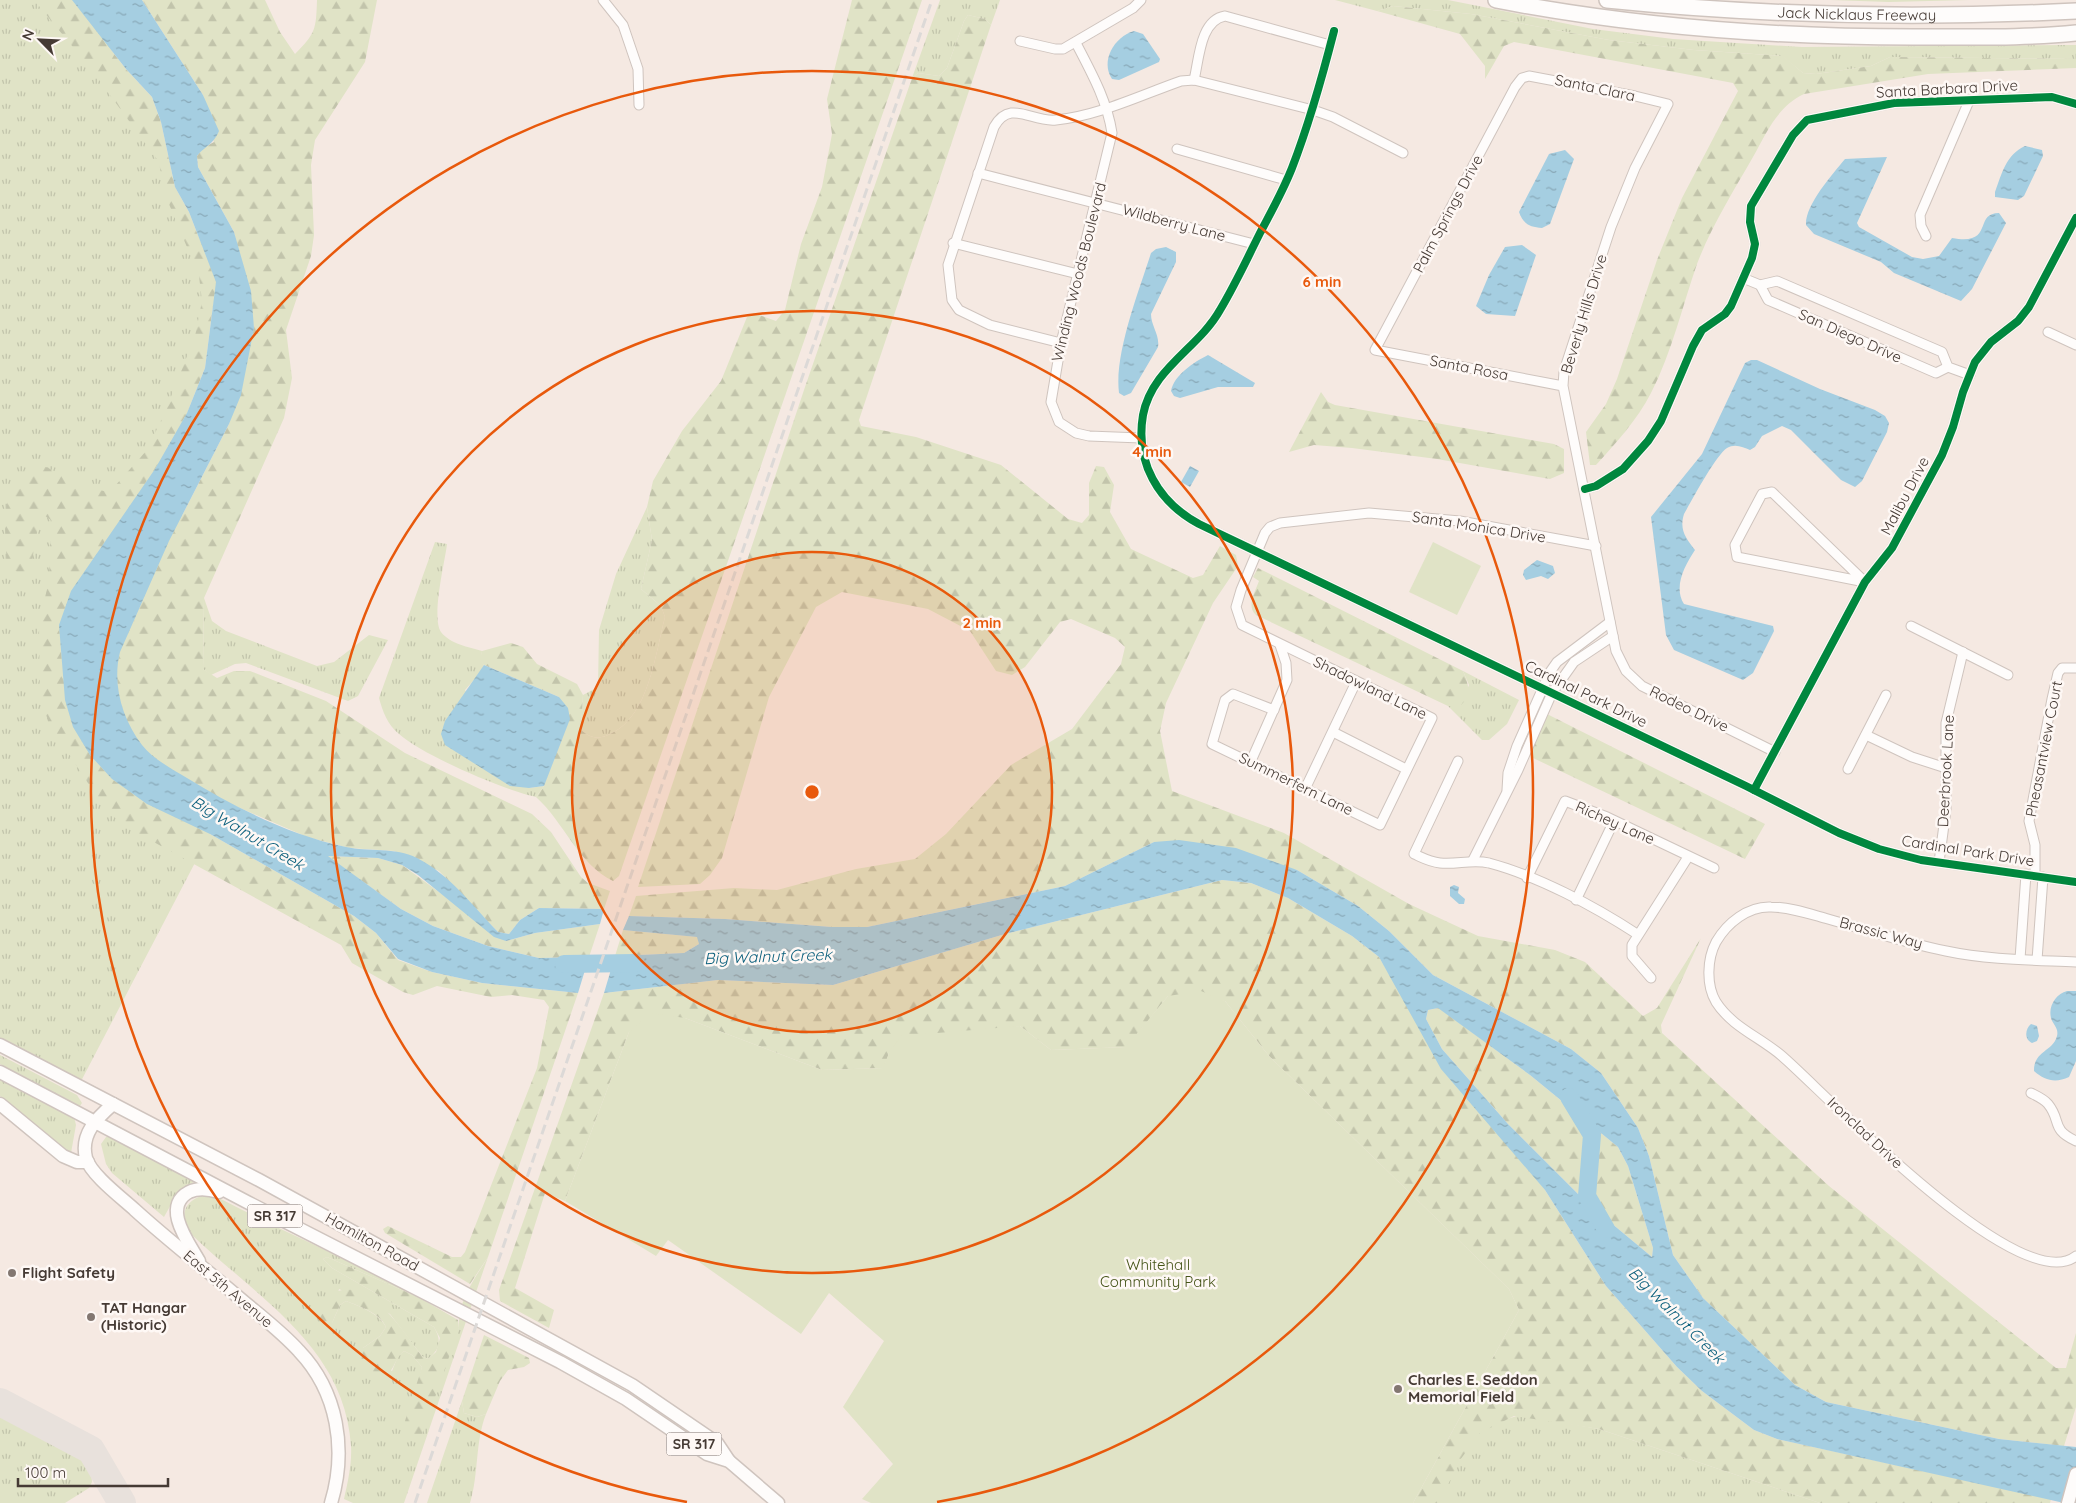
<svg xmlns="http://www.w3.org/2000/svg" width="2076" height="1503" font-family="Quicksand,sans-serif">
<defs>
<pattern id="grass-tufts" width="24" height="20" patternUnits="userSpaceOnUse" patternTransform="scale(1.25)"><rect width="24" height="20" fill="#e0e3c6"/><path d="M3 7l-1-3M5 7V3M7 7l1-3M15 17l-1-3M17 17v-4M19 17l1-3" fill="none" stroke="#c2c4ab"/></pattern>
<pattern id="forest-firs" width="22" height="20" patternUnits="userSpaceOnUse" patternTransform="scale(1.25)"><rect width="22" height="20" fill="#e0e3c6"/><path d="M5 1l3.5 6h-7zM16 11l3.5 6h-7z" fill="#c2c4ab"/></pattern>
<pattern id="water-ripples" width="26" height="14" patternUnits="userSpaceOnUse" patternTransform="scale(1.25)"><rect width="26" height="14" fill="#a5cee1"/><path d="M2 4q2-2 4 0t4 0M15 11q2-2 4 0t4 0" fill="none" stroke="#88a8b7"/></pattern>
</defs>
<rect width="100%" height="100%" fill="#f5e9e2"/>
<!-- grass -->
<g fill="url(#grass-tufts)">
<path d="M0,0H88L219,281L177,456L210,834L79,1085L0,1045Z"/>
<path d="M940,0H1000L991,25L985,19L968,15L964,21L947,68L939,76L918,73L912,78Z"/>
<path d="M1335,0H1448L1593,29L1673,39L1802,47L2076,45V59L1890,57L1871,66L1816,74L1803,73L1782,56L1694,50L1609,40L1471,14L1393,6L1377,11Z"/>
<path d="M1830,0H1970L1889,2Z"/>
<path d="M647,507L652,540L641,589L661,606L665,617C655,655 649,715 612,733C599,740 592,739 581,730L583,695L598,687L599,630L616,574Z"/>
<path d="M435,542L447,544C445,562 431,617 441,632C450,644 469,647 482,651L481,660L484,665L481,672L465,690L529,788L544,786L536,797C504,790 422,755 399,734C387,724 383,712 379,698Z"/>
<path d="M204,598L212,621L226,631L317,666L334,662L369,635L388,640L358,696L348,701L246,663L235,664L211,675L203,669Z"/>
<path d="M1463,671L1519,700L1507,724L1489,740H1482L1448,706H1460L1469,685Z"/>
<path d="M0,1055L77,1095L82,1103L80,1106L0,1064Z"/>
<path d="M0,1078L74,1117L76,1125L71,1153L69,1154L0,1096Z"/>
<path d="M111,1136L197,1180L178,1192L164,1217L112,1173L106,1164L101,1144L106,1137Z"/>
<path d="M204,1195L217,1197C284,1232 354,1262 420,1298L327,1257L323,1259L332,1268L434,1327C442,1341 440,1349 428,1359L422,1356L390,1314L339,1289L332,1323L340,1305L346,1301C359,1306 379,1313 386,1327L380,1336L363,1348L392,1371L398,1356L404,1351L412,1355L422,1367L420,1376L459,1328C457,1302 475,1278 488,1257L404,1503H353L344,1499C348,1481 352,1464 351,1446C345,1345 253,1295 189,1232C179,1213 185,1201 204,1195Z"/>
<path d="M462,1401L464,1413L477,1417L486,1414C475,1442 479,1474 470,1503H427Z"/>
<path d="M0,1414L82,1459L91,1470L92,1482L89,1488L65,1503H0Z"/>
<path d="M1520,1415L1599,1429L1820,1503H1438L1475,1429Z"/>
</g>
<!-- forest -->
<g fill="url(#forest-firs)">
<path d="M34,0H72L126,69L152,97L161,122L175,187L189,212L216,282L205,368L187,413L155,469L71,591L59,625L65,700L73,727L90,755L112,779L147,804L210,834L354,916L376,933L398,960L432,972L482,983L578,993L488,1257L470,1284L385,1233L383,1229L388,1226L452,1257H461L465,1252L537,1068L549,1007L544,1000L512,995L491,997L437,986L413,995L403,992L352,963L341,945L121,824L97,797L51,726L40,702L39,624L49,580L51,520L45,516C31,531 36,557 29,575L17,572L7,564C5,528 0,500 23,471L46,467L89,488L104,491L114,487L147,450L165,412L195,336L202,301L199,276L164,192L159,162L91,69Z"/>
<path d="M142,0H265L280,32L295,54C316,33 316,29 317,0H377L365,62L315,140L311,165L314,235L311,256L286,330L292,378L284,418L204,598L203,669L217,678L234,671H250L326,701L405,753L532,814L551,832L581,877L588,883L610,891L604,909L539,908L520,920L509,934L498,932L439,871L394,851L349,848L307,837L226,802L163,764L142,746L124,716L115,670L120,652L169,541L229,424L254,328L234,232L198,167L197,156L203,148L214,142L203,95Z"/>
<path d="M852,0H922L619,876L613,881C578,864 564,822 536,797L544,786L559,697L484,665L480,660L482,651L511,643L523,647L537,664L577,684L583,695L581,730C592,739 599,740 612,733C649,715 655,655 665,617L661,606L641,589L652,540L647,507L653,481L682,431L721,381L747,317L754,313L776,321L785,310L801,244L822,187L832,134L827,99Z"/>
<path d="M1393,6L1471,14L1609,40L1694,50L1783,56L1803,73L1816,74L1871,66L1890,57L2076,59V68L1928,74L1804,94C1777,107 1767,132 1753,157C1733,192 1711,227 1697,264C1682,307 1672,352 1651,393C1637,420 1617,442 1596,465H1590L1586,432L1606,404L1617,379L1657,260L1682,198L1738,91L1733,83L1514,42L1504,46L1485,79V66L1460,34L1377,11Z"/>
<path d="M968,15L985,19L991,25L859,420L861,426L916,437L1001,465L1068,519L1082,523L1089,515V483L1096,466L1104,467L1114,485L1110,512L1131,549L1193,578L1203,575L1220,546L1236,555L1238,566L1213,603L1166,703L1160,731L1172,791L1284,833L1409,904L1478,936L1555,950L1585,962L1643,1016L1657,1008L1701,938L1661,1025L1662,1033L1829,1186L2056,1368H2066L2076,1333V1407L2064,1446L1999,1439L1826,1402L1795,1385L1703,1298L1673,1255L1649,1156L1638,1128L1601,1073L1571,1049L1433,975L1389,931L1358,906L1297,870L1154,842L1065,886L867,927H832L725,919L629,916L636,896L734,888L777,890L856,869L915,859L946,834L1011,765L1072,729L1121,664L1125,647L1115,638L1071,619L1060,622L1025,667L1012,675L996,671L970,631L928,609L842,592L816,607L769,697L722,858L710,875L700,884L638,887L805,387L912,78L918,73L939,76L947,68L964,21Z"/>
<path d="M1321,392L1328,402L1335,405L1554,444L1564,449V473L1550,479L1437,459L1352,448L1314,445L1289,452Z"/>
<path d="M1258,568L1463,671C1469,685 1472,695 1460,706H1448L1256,615C1246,606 1255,592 1259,581L1253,577Z"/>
<path d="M1547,714L1765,824L1745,859L1531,757L1530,750Z"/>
<path d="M327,856L378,858L402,865L506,941L535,933L600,924L589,957L539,958L488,946L433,926L401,909Z"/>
<path d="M1222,880L1251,883L1288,898L1352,936L1379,957L1405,1001L1545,1190L1606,1286L1677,1367L1702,1391L1754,1430L1777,1439L2051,1499L2050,1503H1820L1599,1429L1514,1416L1480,1433L1460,1460L1439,1503H1413L1519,1310L1509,1289L1269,1056L1225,1001L1168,996L1127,1047L1051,1050L1020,1026L889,1053L884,1068L822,1070L685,1018L629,1032L565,1201L545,1193L515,1288L554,1310L549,1328L500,1301L499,1290L604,993L718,980L833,985L1005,934Z"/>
<path d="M623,930L698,937L699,944L684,953L615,956Z"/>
<path d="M1439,1008L1530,1075L1618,1147L1628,1166L1653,1248L1652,1257L1587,1203L1508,1124L1442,1049L1426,1019L1428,1010Z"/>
<path d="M327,1257L420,1298L458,1320L459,1328L422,1435L417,1441L408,1430L405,1421L422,1367L412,1355L404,1351C395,1358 395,1368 387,1375C375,1375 367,1373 361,1363L363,1348L380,1336L386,1327C380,1313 359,1306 346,1301L340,1305L332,1323L323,1327L319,1323C319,1309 320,1301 332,1294C368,1273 404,1333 422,1356L428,1359L436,1352L440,1338L434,1327L332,1268L323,1259Z"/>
<path d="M484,1335L529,1358L530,1363L524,1367L508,1370L500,1381L486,1414L477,1417L464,1413L462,1401Z"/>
</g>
<!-- park -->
<g fill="#e0e3c6">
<path d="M1433,542L1481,566L1457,615L1409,592Z"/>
<path d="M1201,991L1225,1001L1269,1056L1509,1289L1519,1310L1413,1503H871L862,1499L893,1464L843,1407L884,1341L829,1293L801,1334L668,1240L656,1256L565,1201L629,1032L651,1013L685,1018L822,1070L883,1068L889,1053L901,1036L1020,1026L1051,1050L1126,1047L1168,996Z"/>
</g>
<!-- water -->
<g fill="url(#water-ripples)" fill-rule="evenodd">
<path d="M72,0H142L203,95L219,131C213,145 206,145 197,156L198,167L234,232L251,291L254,328L241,395L229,424L169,541L120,652C112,684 122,719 142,745C153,759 172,769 187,778C236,808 290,835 346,847C369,852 395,847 417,858C449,874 473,906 498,932L509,934L520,920L539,908L604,909L600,924L535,933L506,941L494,937L418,875L402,865L378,858L328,856L401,909L433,926L488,946L539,958L589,957L578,993L482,983L432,972L398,959L376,933L354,916L210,834L147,804L112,779L90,755L73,727L65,700L59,625L71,591L155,469L187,413L205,368L216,282L189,212L175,187L161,122L152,97L126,69Z"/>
<path d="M1134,31L1143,34L1160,59L1159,62L1119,80L1112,79C1100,61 1114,37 1134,31Z"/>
<path d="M2025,146L2042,150L2043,156L2024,196L2018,200L1995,197V192C2002,173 2006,155 2025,146Z"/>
<path d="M1565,150L1574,159L1550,224L1542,228C1530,227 1523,224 1519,212L1549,154Z"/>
<path d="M1887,157L1857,223L1859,227L1912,257L1923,259L1939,256L1952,238C1995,246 1973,213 1999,213L2006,223L1972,289L1961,301L1894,273L1881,262L1814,234L1806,225C1805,205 1832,175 1845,159Z"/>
<path d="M1522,245L1536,255L1515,316L1486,314L1476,306L1489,275L1505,247Z"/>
<path d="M1166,247L1176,252V262L1151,314C1151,326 1160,335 1158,347L1131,393L1124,396L1119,393C1114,354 1139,291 1151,253L1156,249Z"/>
<path d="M1208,355L1255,383L1253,387H1218L1180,398L1174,396L1171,391C1174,375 1194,362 1208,355Z"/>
<path d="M1751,360H1757L1820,389L1875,410L1885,416L1889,423L1887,432L1862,481L1855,487L1841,480L1791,430L1782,426L1762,436L1755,447L1750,450C1743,447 1735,443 1727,448C1716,455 1692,500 1684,514C1679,530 1686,538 1695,550C1685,565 1673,587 1684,604L1773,626L1774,631L1753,673L1743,680L1674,650L1666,635L1651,517L1702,454L1745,363Z"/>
<path d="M1190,466L1199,471L1190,487L1181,482Z"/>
<path d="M1537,560L1553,566L1555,573L1548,579L1541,576L1526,580L1523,575L1524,570Z"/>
<path d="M484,665L559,697L568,708L570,719L544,786L529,788L510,786L445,745L441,734L445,721Z"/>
<path d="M1179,840L1236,848L1297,870L1358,906L1389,931L1433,975L1571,1049L1601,1073L1638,1128L1649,1156L1673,1255L1703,1298L1795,1385L1826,1402L1999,1439L2076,1447V1503H2064L1777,1439L1754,1430L1702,1391L1677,1367L1606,1286L1545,1190L1441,1069L1379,957L1352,936L1288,898L1251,883L1222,880L1005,934L833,985L718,980L604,993L615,956L684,953L699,944L697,937L623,930L629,916L725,919L832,927H867L1065,886L1154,842ZM1438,1008L1530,1075L1618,1147L1628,1166L1653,1248L1652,1257L1587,1203L1508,1124L1442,1049L1426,1019L1428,1010Z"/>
<path d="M1454,885L1459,887L1458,893L1465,899L1464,904H1459L1450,896V887Z"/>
<path d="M2067,991H2076V1061L2069,1077C2056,1083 2045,1081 2034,1071C2034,1050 2053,1052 2057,1036C2059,1028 2053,1025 2051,1018C2048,1006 2056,994 2067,991Z"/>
<path d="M2031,1024L2037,1026L2039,1036L2037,1041L2032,1043C2024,1039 2025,1029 2031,1024Z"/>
</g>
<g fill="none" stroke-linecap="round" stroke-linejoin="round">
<!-- river -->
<g stroke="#a5cee1" stroke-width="18">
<path d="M564,964L636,963"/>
<path d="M1569,1097L1592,1135L1587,1196L1606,1229"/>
</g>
<!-- taxiway -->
<path stroke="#e8e1dc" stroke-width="28" d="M0,1402L91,1450L122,1503"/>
<defs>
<g id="minor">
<path d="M603,0L623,25L638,69L639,105"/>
<path d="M1334,31C1322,78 1309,124 1292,168C1283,191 1271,212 1260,233C1247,259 1235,285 1220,310C1198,349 1152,368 1143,415C1135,462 1158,502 1199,524L1746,786L1839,833L1879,849L1921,860L2076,882"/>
<path d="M1020,41L1055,49H1063L1133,8L1141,0"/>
<path d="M1076,43C1091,72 1107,100 1112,133L1061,343L1051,402L1059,422L1076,433L1089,436L1141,438"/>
<path d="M1194,80C1199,60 1200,20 1225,16L1330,45"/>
<path d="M1177,149L1286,180"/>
<path d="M978,173L1254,244"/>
<path d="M1926,236L1921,226L1920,215L1969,101"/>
<path d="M953,243L1078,274"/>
<path d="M1743,278L1760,285L1777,281L1942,352L1948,367L1970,375"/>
<path d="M1760,285L1768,300L1936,373L1948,367"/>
<path d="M2048,332L2076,345"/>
<path d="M1061,343L990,325L959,310L952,300L948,265L994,127C1010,98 1032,123 1056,120C1098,116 1141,95 1181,81L1194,80L1313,110L1333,117L1403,153"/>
<path d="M1563,386L1375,350L1515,87L1522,78L1529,76L1635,96L1668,104L1635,168L1611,227L1564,371L1563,386L1616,651L1626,671L1642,686L1775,752"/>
<path d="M1585,489L1596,486L1623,469L1648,441L1661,421L1693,346L1702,330L1725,314L1731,306L1752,258L1755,244L1750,222L1751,206L1793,135L1807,120L1894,103L2052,97L2076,104"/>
<path d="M1772,492L1865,582L1737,557L1735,545L1762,494Z"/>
<path d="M1911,626L2008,675"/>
<path d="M1274,710L1233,694L1225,700L1212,744L1380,825L1432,718L1242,625L1236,607L1241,590L1265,533L1270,527L1280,523L1369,513L1460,521L1596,546"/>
<path d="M1333,732L1406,769"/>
<path d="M1866,735L1912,757L1946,768"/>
<path d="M1251,761L1287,680L1286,663L1280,645"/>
<path d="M1458,761L1414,854C1423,858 1430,862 1440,863C1456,865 1472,859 1489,863C1538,876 1594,906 1637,934"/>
<path d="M1848,769L1886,695"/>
<path d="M1306,787L1356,682"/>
<path d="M1507,790L1508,773L1517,746L1550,672L1557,662L1610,622"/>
<path d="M1754,790L1865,582L1892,548L1942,455L1953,427L1963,392L1975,362L1991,342L2018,321L2029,307L2076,218"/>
<path d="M1473,860L1518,770L1552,693L1574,662L1613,636"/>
<path d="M1939,862L1946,810V723L1963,652"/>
<path d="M2035,875V845L2029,821L2052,699L2058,673L2062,668H2076"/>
<path d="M1527,878L1565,801L1607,817L1714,868"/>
<path d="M1576,900L1614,821"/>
<path d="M2020,959L2026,874"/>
<path d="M2037,960L2043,877"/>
<path d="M2076,962C2033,960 1988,960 1946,951C1906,943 1867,930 1828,919C1810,914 1790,907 1771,907C1748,906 1727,923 1716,942C1707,959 1706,985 1716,1002C1732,1027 1760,1037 1782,1056C1826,1094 2020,1300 2076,1256"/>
<path d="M1651,978L1632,956V945L1688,857"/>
<path d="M2031,1093C2037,1096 2044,1099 2048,1104C2062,1121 2050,1129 2076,1141"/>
</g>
<g id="primary">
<path d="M0,1045L259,1180L632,1385L717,1443L729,1461"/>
<path d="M0,1072L247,1202L560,1362L626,1399L707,1454L729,1461L778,1503"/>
<path d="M0,1104L63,1156L77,1162H88"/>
<path d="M113,1104C97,1118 80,1134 86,1158C91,1175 122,1198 135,1210C168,1240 203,1267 237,1296C258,1314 281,1331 299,1351C338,1392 347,1450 331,1503"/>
<path d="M199,1261C189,1243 161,1207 189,1192C199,1187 209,1189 219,1192"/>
<path d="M2068,1503L2076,1474"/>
</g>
<g id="motorway">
<path d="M1496,0C1641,28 1785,38 1932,37C1980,37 2029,38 2076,33"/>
<path id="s1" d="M1607,0C1765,16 1918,19 2076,11"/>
</g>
</defs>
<!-- minor casing -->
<use href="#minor" stroke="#cfc4be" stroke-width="11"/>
<!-- primary casing -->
<use href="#primary" stroke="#cfc4be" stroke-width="15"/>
<!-- motorway casing -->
<use href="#motorway" stroke="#cfc4be" stroke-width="18"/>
<!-- minor -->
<use href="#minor" stroke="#fefcfb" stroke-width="9"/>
<!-- primary -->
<use href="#primary" stroke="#fefcfb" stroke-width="12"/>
<!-- motorway -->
<use href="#motorway" stroke="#fefcfb" stroke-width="15"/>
<!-- rail -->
<path stroke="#dcd9d7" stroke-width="3" stroke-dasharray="10 5" stroke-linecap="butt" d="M415,1503L932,0"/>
<defs>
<g id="cycleway">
<path d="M1334,31C1322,78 1309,124 1292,168C1283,191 1271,212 1260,233C1247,259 1235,285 1220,310C1198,349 1152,368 1143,415C1135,462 1158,502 1199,524L1746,786L1839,833L1879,849L1921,860L2076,882"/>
<path d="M1585,489L1596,486L1623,469L1648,441L1661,421L1693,346L1702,330L1725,314L1731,306L1752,258L1755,244L1750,222L1751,206L1793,135L1807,120L1894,103L2052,97L2076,104"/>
<path d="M1754,790L1865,582L1892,548L1942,455L1953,427L1963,392L1975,362L1991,342L2018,321L2029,307L2076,218"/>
</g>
</defs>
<!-- cycleway casing -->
<use href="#cycleway" stroke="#fef8f5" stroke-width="11"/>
<!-- cycleway -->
<use href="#cycleway" stroke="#00873e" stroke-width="8"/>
</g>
<!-- distance rings -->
<circle cx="812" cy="792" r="240" fill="#e8590c" fill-opacity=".12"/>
<g fill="none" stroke="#e8590c" stroke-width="2.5">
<circle cx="812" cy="792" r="240"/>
<circle cx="812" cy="792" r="481"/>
<path d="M687 1502A721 721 0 1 1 937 1502"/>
</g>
<!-- markers -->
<g fill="#837771" stroke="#fef8f5" stroke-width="2">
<circle cx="12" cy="1273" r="5"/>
<circle cx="91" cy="1317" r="5"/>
<circle cx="1398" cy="1389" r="5"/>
</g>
<g text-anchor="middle" stroke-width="5" stroke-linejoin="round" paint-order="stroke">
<!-- shield labels -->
<g fill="#fef8f5" stroke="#7c736e" stroke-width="1">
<rect x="247.5" y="1204.5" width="55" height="23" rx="4"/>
<rect x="666.5" y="1432.5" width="55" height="23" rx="4"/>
</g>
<g font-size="14" font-weight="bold" fill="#453a34">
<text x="275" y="1221">SR 317</text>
<text x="694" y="1449">SR 317</text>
</g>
<!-- street labels -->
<g font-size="15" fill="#453a34" stroke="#fef8f5">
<text dy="5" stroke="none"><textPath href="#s1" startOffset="250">Jack Nicklaus Freeway</textPath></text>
<text transform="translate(1595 88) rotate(12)" y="5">Santa Clara</text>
<text transform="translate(1947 89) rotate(-3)" y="5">Santa Barbara Drive</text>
<text transform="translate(1448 214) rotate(-62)" y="5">Palm Springs Drive</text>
<text transform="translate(1174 223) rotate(15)" y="5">Wildberry Lane</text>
<text transform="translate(1079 272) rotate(-76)" y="5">Winding Woods Boulevard</text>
<text transform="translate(1584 314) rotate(-73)" y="5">Beverly Hills Drive</text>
<text transform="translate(1850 336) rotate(24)" y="5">San Diego Drive</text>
<text transform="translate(1469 368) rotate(11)" y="5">Santa Rosa</text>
<text transform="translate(1905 496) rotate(-62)" y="5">Malibu Drive</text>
<text transform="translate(1479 527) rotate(9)" y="5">Santa Monica Drive</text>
<text transform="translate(1370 688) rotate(26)" y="5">Shadowland Lane</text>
<text transform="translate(1586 694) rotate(26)" y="5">Cardinal Park Drive</text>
<text transform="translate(1689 709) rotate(26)" y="5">Rodeo Drive</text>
<text transform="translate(2044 749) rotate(-79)" y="5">Pheasantview Court</text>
<text transform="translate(1946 771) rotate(-87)" y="5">Deerbrook Lane</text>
<text transform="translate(1296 784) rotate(26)" y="5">Summerfern Lane</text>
<text transform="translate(1615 823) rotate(24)" y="5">Richey Lane</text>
<text transform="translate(1968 851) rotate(9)" y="5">Cardinal Park Drive</text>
<text transform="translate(1881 933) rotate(15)" y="5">Brassic Way</text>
<text transform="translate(1865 1133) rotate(43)" y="5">Ironclad Drive</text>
<text transform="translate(372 1242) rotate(29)" y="5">Hamilton Road</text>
<text transform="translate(228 1289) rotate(40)" y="5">East 5th Avenue</text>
</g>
<!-- park labels -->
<g font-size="15" fill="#445317" stroke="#fef8f5">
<text x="1158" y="1270">Whitehall<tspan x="1158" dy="17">Community Park</tspan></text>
</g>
<!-- poi labels -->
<g font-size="15" font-weight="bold" fill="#453a34" stroke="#fef8f5" text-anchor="start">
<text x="22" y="1278">Flight Safety</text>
<text x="101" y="1313">TAT Hangar<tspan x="101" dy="17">(Historic)</tspan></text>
<text x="1408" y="1385">Charles E. Seddon<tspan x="1408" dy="17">Memorial Field</tspan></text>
</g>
<!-- water labels -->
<g font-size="16" font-style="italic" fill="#0c607d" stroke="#fef8f5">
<text transform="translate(248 833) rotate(31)" y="6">Big Walnut Creek</text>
<text transform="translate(768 956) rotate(-2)" y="6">Big Walnut Creek</text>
<text transform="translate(1677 1315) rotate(45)" y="6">Big Walnut Creek</text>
</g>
</g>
<circle cx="812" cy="792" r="8" fill="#e8590c" stroke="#fef8f5" stroke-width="2.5"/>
<g font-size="15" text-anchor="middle" font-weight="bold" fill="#e8590c" stroke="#fef8f5" stroke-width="5" stroke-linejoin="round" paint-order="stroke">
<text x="1322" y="287">6 min</text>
<text x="1152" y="457">4 min</text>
<text x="982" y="628">2 min</text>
</g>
<!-- north arrow -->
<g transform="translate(40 40) rotate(294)" stroke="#fef8f5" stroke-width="4" paint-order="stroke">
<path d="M0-4L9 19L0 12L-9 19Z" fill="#453a34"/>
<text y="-8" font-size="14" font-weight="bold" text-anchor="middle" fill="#453a34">N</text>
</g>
<!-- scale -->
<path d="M18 1478v8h150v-8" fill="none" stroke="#453a34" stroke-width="2.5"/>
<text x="25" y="1478" font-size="15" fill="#453a34" stroke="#fef8f5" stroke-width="4" paint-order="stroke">100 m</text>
</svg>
